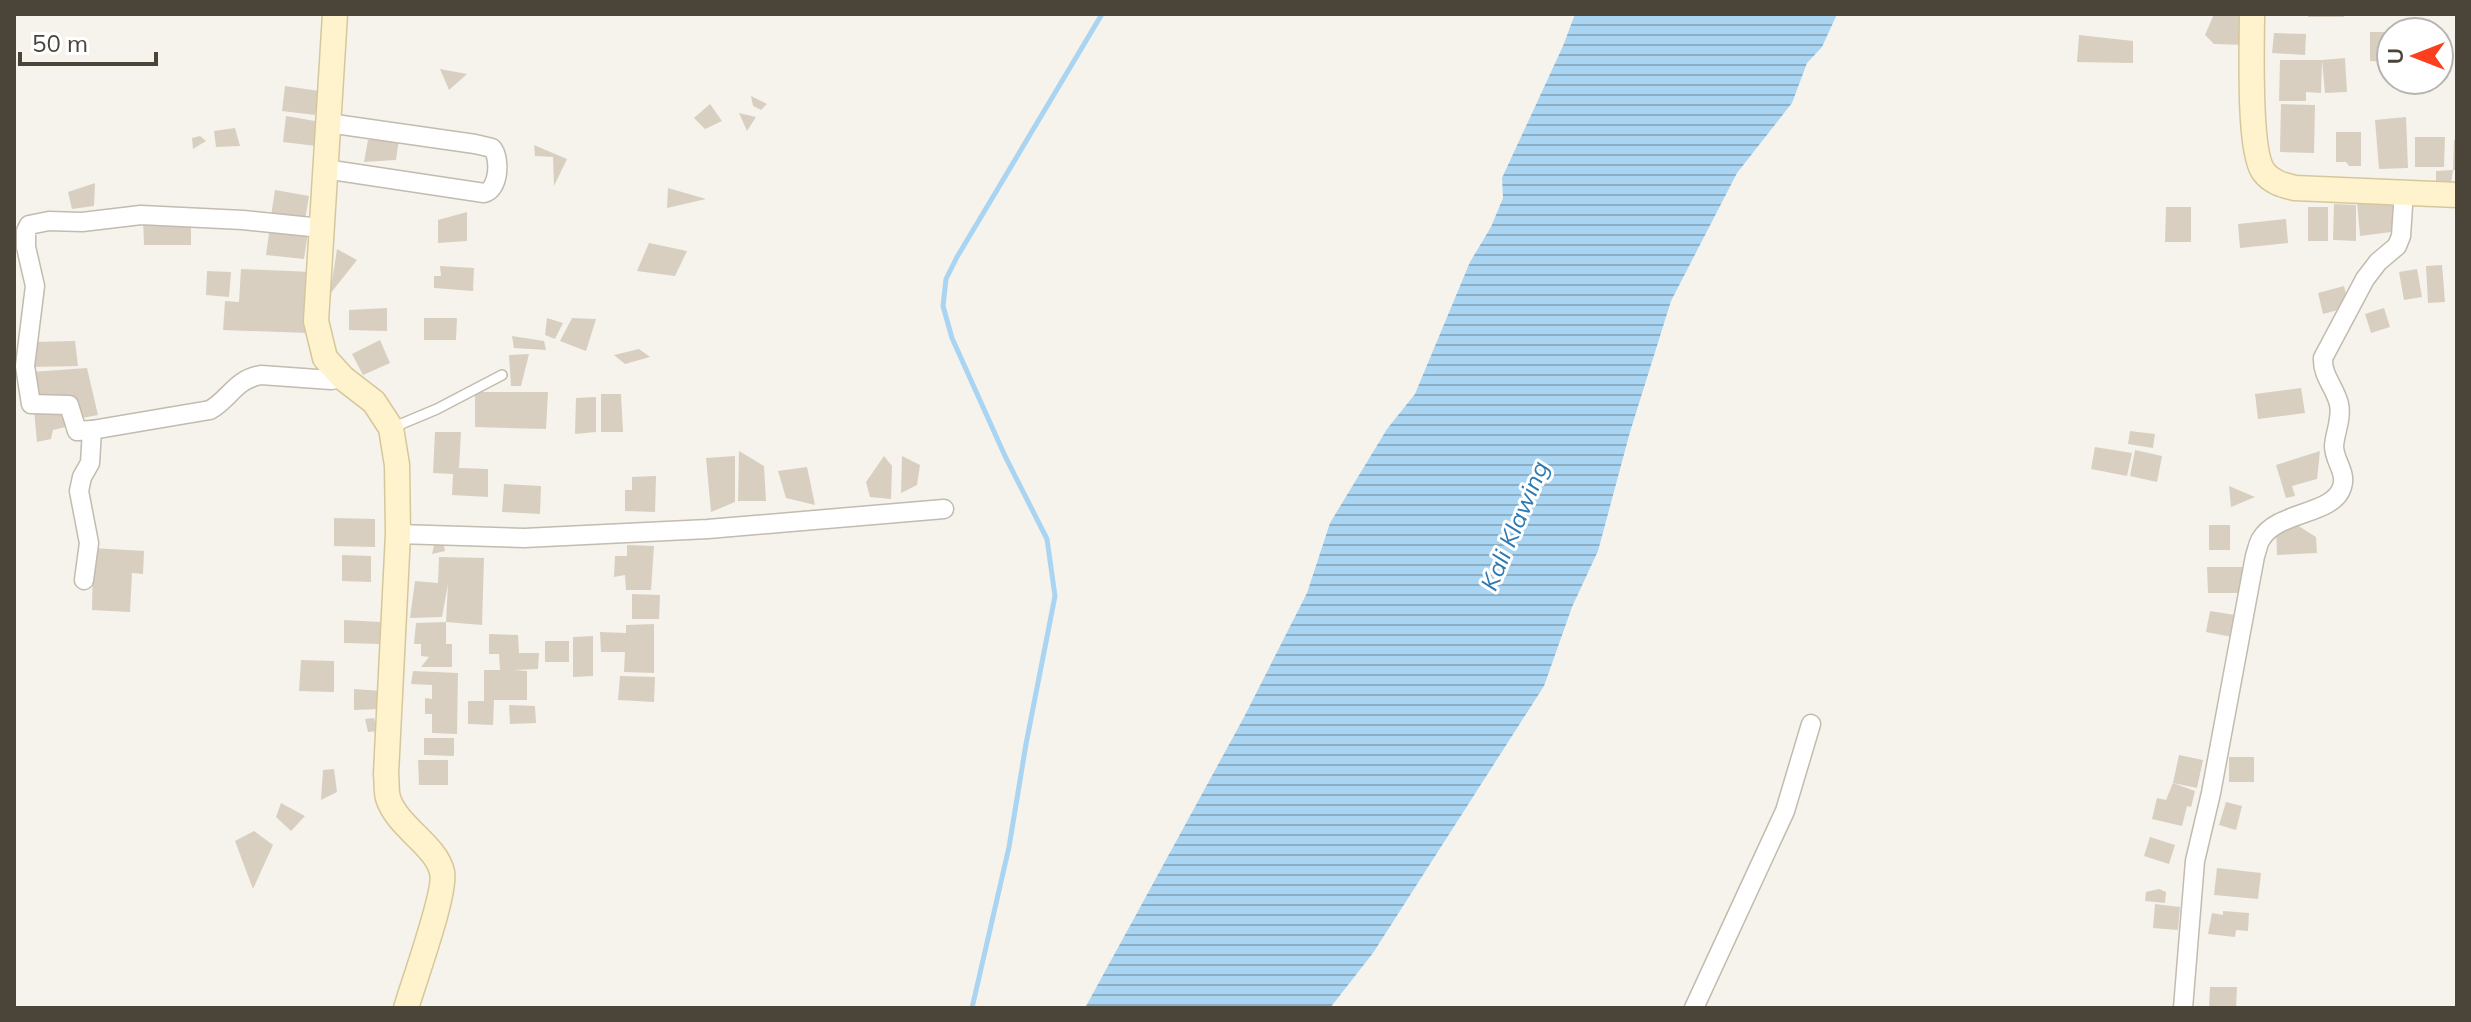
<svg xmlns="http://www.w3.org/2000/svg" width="2471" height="1022" font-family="Mulish,sans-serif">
<defs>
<pattern id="water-rules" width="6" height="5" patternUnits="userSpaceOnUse" patternTransform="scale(2)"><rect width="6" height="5" fill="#a9d4f2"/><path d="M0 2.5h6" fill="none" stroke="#8caec5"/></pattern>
</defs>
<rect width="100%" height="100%" fill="#f6f3ec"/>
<!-- water -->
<path fill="url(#water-rules)" d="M1575,14H1837L1822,47L1807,63L1792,103L1737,173L1671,301L1630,432L1598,551L1572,607L1544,686L1373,953L1330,1008H1085L1243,719L1307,593L1330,523L1387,429L1415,394L1470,262L1491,227L1503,198L1502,178L1563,46Z"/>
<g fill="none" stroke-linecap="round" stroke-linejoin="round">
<!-- stream -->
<path stroke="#a9d4f2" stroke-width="5" d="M972,1008L1009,847L1026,744L1055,596L1047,539L1005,456L952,338L943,306L946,279L957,257L1102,14"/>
</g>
<!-- building -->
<g fill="#d8cfc1">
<path d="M2214,14H2245V45L2214,44L2205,35Z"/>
<path d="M2308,14H2343L2344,17H2308Z"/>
<rect x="2421" y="27" width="20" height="5"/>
<path d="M2370,32H2391V62L2370,61Z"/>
<path d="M2274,33L2306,34L2305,55L2272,53Z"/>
<path d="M2079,35L2133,41V63L2077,62Z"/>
<path d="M2345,58L2347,92L2325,93L2322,60Z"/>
<path d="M2280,60H2322L2321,93L2306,92V101H2279Z"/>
<path d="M440,69L467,74L449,90Z"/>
<path d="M285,86L319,91L315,115L282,111Z"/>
<path d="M751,96L767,104L761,110L753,106Z"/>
<path d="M710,104L722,121L705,129L694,118Z"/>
<path d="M2281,104L2315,105L2314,153L2280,152Z"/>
<path d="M739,113L756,117L747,131Z"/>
<path d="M286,116L321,122L316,146L283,142Z"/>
<path d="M2406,117L2408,168L2379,169L2375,120Z"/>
<path d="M235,128L240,146L216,147L214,131Z"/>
<path d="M2336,132H2361V166H2349L2346,162H2336Z"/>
<path d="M200,136L206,141L193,149L192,138Z"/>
<path d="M2415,137H2445L2444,167H2415Z"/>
<path d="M399,139L396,160L364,162L368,140Z"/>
<path d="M2454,140H2457V170H2453Z"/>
<path d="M534,145L567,159L554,186L553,157L535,156Z"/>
<path d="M2453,170L2451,183L2436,182V171Z"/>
<path d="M95,183L94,206L72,209L68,192Z"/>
<path d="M668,188L706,199L667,208Z"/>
<path d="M275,190L309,196L305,220L271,216Z"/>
<path d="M2357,202H2397L2399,231L2360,236Z"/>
<path d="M2334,204L2356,205V241L2333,240Z"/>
<path d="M2166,207H2191V242H2165Z"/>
<rect x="2308" y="207" width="20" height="34"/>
<path d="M467,212V241L438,243V220Z"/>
<path d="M143,219L191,220V245H144Z"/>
<path d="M2286,219L2288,243L2240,248L2238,224Z"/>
<path d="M270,226L308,232L304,259L266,255Z"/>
<path d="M649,243L687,251L675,276L637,271Z"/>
<path d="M337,249L357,260L330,294Z"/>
<path d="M2442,265L2445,302L2428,303L2426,266Z"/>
<path d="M440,266L474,268L473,291L434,288V276H441Z"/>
<path d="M241,269L312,272L308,333L223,330L225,301L239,302Z"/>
<path d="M2417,269L2422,297L2404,300L2399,272Z"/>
<path d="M207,271L231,272L229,297L206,295Z"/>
<path d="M2344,286L2349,307L2323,314L2318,293Z"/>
<path d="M387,308V331L349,330V310Z"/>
<path d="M2384,308L2390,327L2371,333L2365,314Z"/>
<path d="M424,318H457L456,340H424Z"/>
<path d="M547,318L563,323L555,339L545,335Z"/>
<path d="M572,318L596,319L586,351L560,341Z"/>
<path d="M512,336L544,341L546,350L514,348Z"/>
<path d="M380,340L390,363L363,375L352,354Z"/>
<path d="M75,341L78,366L32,367L31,342Z"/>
<path d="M639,349L650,357L625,364L614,355Z"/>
<path d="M529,354L521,386H511L509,355Z"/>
<path d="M87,368L98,415L77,419L34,402L32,372Z"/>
<path d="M2301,388L2305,413L2258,419L2255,394Z"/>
<path d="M475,392H548L546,429L475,427Z"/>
<path d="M601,394H621L623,432H601Z"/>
<path d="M596,397V432L575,434L576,398Z"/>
<path d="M63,407L66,427L53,430L51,439L37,442L34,409Z"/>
<path d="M2130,431L2155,434L2153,448L2128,444Z"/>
<path d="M435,432H461L459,468L488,469V497L452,495L453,474L433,473Z"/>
<path d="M2095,447L2132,453L2127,476L2091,469Z"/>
<path d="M2135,450L2162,456L2157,482L2130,476Z"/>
<path d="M739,451L764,466L766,501H738Z"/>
<path d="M2320,451L2317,479L2292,486L2295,496L2286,498L2276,465Z"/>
<path d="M735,456V502L711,512L706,458Z"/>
<path d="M884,456L892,466L891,499L870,497L866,482Z"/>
<path d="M902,456L920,465L917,485L901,493Z"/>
<path d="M807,467L815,505L786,498L778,471Z"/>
<path d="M656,476L655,512L625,511V490H632V477Z"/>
<path d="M504,484L541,486L540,514L502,512Z"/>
<path d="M2229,486L2255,497L2231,507Z"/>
<path d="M334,518L375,519V547L334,546Z"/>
<rect x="2209" y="525" width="21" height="25"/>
<path d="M2297,525L2316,537L2317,553L2277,555L2276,526Z"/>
<path d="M435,541H443L445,551L432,554Z"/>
<path d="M627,545L654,546L651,590H626L625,575L614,577L615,556H627Z"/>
<path d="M93,548L144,551L143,574L132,573L130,612L92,610Z"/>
<path d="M342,555L371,556V582L342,581Z"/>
<path d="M439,557L484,558L482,625L446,622L448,584L442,617L410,618L415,581L438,583Z"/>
<path d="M2207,567H2243L2244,593H2208Z"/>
<path d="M632,594L660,595L659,619H632Z"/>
<path d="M2210,611L2235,615L2232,637L2206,632Z"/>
<path d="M344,620L380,622V644L344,643Z"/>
<path d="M446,622V644H452V667H421L429,657L421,656V644H414L416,623Z"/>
<path d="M654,624V673L624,672L625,652H601L600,632L626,633V625Z"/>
<path d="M489,634L518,635L519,653H539L538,669L514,670L527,671V700H494L493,725L468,724V701H484V670H500L499,654H489Z"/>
<path d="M593,636V676L573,677V637Z"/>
<rect x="545" y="641" width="24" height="21"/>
<path d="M301,660L334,661V692L299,691Z"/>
<path d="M413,671L458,673L457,734L432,733V714H425V698L432,699V685L411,684Z"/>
<path d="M620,676L655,677L654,702L618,700Z"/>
<path d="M354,689L382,691V709L354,710Z"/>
<path d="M509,705L535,706L536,723L510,724Z"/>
<path d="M374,718L377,731L368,732L365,719Z"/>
<path d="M424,738H454V756L424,755Z"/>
<path d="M2179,755L2203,760L2197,788L2173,783Z"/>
<rect x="2229" y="757" width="25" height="25"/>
<path d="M418,760H448V785H419Z"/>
<path d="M334,769L337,792L321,800L323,770Z"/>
<path d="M2173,783L2195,791L2191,807L2187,806L2182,826L2152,819L2157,798L2166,800Z"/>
<path d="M2226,802L2242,806L2236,830L2219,825Z"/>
<path d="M281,803L305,816L291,831L276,817Z"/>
<path d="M254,831L273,845L253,889L235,841Z"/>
<path d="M2150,837L2175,845L2169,864L2144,856Z"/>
<path d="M2217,868L2261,873L2258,899L2214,895Z"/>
<path d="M2159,889L2166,892L2165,903L2145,901L2146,892Z"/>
<path d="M2155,904L2180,907L2178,930L2153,928Z"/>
<path d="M2223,911L2249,913L2248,931L2236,930L2235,937L2208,934L2212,913L2223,915Z"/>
<path d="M2210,987H2237L2236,1008H2209Z"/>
</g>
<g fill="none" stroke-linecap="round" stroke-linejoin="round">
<defs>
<path id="lane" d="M394,427L437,409L502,375"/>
<g id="street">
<path d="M325,169L484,193C499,190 501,158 492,148L475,144L328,123"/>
<path d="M92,430L210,410C231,398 234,380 261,375L331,380L343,378"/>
<path d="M398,534L524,538L708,529L944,509"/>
<path d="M84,580L89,543L79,491L82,477L90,463L92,430L77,431L69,405L31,404L25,366L35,286L26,247V231L29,225L49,221L82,222L141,215L243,220L321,228"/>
<path d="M1694,1008L1785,811L1811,724"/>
<path d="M2183,1008L2195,861L2211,793L2255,556C2257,551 2258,543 2261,539C2277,511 2334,515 2342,487C2347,472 2334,461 2334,446C2335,432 2342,419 2339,404C2335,387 2322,376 2323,358L2365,279L2378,262L2397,246L2401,236L2404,191"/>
</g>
<g id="secondary">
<path d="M335,14L316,321L325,358L343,378L374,402L391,428L397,465L398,534L386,774C387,782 386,791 388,798C397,827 436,845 442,872C447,891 413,984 406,1008"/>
<path d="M2252,14C2252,45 2248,148 2263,171C2271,182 2282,185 2295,188L2457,195"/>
</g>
</defs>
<!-- lane casing -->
<use href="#lane" stroke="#c2bbae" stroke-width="12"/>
<!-- street casing -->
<use href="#street" stroke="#c2bbae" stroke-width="21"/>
<!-- secondary casing -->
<use href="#secondary" stroke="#d6c79b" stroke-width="27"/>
<!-- lane -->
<use href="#lane" stroke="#fff" stroke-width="9"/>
<!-- street -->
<use href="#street" stroke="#fff" stroke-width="18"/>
<!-- secondary -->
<use href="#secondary" stroke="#fff3cd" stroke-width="24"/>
</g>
<g text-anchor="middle" stroke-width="6" stroke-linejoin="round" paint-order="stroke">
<!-- water labels -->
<g font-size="24" font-style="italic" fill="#2e7ab2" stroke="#fff">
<text transform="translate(1515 526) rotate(-67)" y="8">Kali Klawing</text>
</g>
</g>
<!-- border -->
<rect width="2471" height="1022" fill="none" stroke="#4b4439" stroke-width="32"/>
<!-- north arrow -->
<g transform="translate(2415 56) rotate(270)"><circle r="38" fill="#ffffff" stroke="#b7b4b0" stroke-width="2"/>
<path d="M0-6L14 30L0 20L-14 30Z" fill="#fc3f1d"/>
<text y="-12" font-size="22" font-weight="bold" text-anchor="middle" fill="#4b4439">U</text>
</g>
<!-- scale -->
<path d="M20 52v12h136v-12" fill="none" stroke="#4b4439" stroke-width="4"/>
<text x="32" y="52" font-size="24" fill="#4b4439" stroke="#ffffff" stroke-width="6" paint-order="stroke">50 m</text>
</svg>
